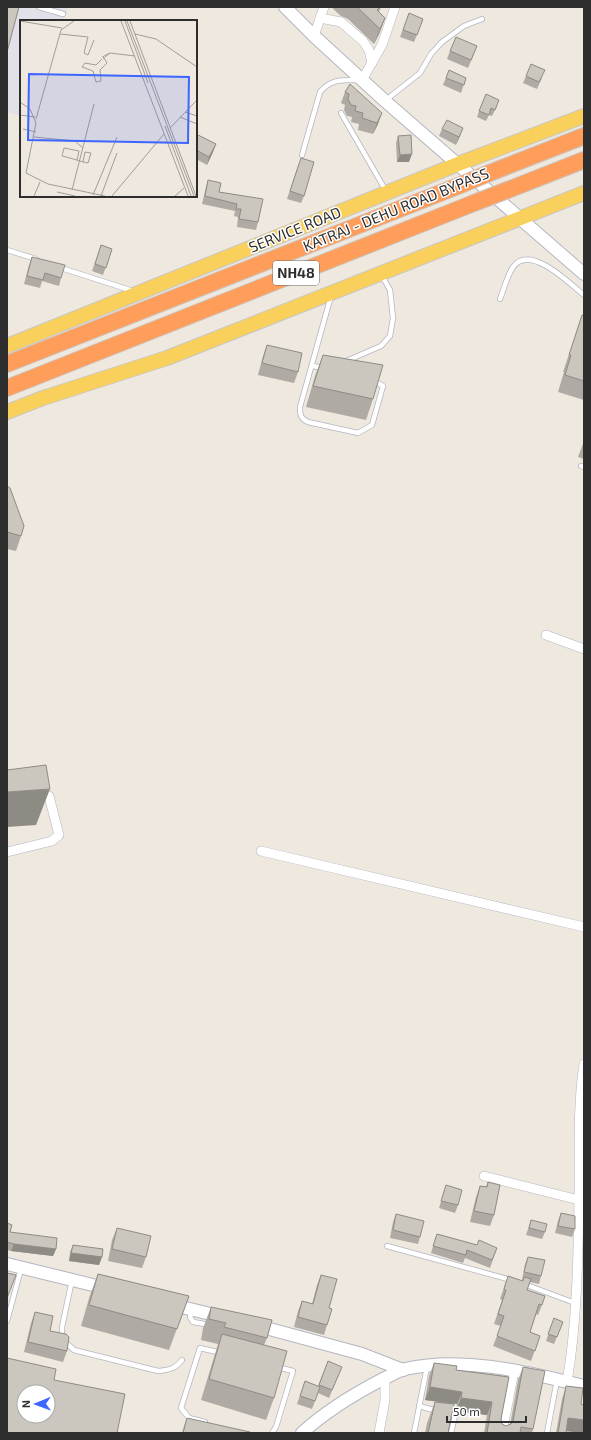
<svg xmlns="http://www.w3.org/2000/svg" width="591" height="1440" font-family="'Exo 2',sans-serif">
<rect width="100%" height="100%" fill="#efe8df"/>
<!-- industrial -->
<path fill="#e2e0e8" d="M7,7H68L63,21H21V116L7,112Z"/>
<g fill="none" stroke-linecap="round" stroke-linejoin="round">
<defs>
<g id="lane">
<path d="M39,7L63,14"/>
<path d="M386,100L420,73L431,54L442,42L464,26L482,19"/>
<path d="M341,113L386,191"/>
<path d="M302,155L320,92C331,79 342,80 358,80"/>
<path d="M7,250L36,259"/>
<path d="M58,267L133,291"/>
<path d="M331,296L300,407C300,415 301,419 308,422L358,433L372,425L383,386L373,380"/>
<path d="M500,299C504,289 507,276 513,267C530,243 570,284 584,295"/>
<path d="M344,362L381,346L390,336L393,318L390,290L381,274"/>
<path d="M313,366L324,368"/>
<path d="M581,466L584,467"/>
<path d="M387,1246L511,1280"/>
<path d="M72,1280L62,1327V1339L74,1350L158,1371C169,1370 175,1369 182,1360"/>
<path d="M524,1284L575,1303"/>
<path d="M192,1311L190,1317L193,1322L210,1325"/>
<path d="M7,1321L21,1269"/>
<path d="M419,1406L437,1411"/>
<path d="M446,1414L455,1416L451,1433"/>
<path d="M205,1422L189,1418L181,1408L200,1348L221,1353"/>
<path d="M272,1433L276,1427L293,1371L277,1367"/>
<path d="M414,1433L427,1367"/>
<path d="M547,1433L557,1380"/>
</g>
<g id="street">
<path d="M320,18L341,22L363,41L369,50L372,63"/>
<path d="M314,36L324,7"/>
<path d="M362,80L382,45L395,7"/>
<path d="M546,635L584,649"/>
<path d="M261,851L584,927"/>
<path d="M7,852L52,841L59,835L49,796L41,793L36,794"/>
<path d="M484,1176L579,1200"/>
<path d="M567,1382C577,1323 578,1261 579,1200C580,1155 577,1109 584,1064"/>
<path d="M379,1433L385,1400V1378"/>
<path d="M502,1433L514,1371"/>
</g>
<g id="secondary">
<path d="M285,7L314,36L385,101L584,274"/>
<path d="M7,1264L109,1289"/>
<path d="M169,1304L223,1317"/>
<path d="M255,1325L362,1354L403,1370"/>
<path d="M302,1433C326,1411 354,1394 383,1379C390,1376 397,1371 405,1369C465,1356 526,1372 584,1386"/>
</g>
<g id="primary">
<path d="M7,346L458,164L584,116"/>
<path d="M7,412L43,398L167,358L584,193"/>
</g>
<g id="highway">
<path d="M487,174L584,136"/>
<path d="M505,191L584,160"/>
<path d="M7,364L458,186"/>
<path d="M7,388L474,203"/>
</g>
</defs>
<!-- lane casing -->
<use href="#lane" stroke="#b3b6c1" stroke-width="6"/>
<!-- street casing -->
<use href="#street" stroke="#b3b6c1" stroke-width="10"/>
<!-- secondary casing -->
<use href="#secondary" stroke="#b3b6c1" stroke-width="14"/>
<!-- primary casing -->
<use href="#primary" stroke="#c8c8c8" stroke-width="16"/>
<!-- highway casing -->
<use href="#highway" stroke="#c8c8c8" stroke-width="18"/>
<!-- lane -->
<use href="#lane" stroke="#fff" stroke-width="4.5"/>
<!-- street -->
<use href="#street" stroke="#fff" stroke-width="9"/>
<!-- secondary -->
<use href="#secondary" stroke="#fff" stroke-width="12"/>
<!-- primary -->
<use href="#primary" stroke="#f9d05b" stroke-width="14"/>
<!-- highway -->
<use href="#highway" stroke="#ff9d5b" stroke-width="16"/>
<defs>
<g id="highway-bridge">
<path d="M458,186L487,174"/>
<path d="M474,203L505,191"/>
</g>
</defs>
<!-- highway-bridge casing -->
<use href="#highway-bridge" stroke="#c8c8c8" stroke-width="18" stroke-linecap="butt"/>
<!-- highway-bridge -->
<use href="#highway-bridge" stroke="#ff9d5b" stroke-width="16"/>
</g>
<!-- wall -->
<g fill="#afaaa3">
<path d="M331,7H381L379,12L385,18L379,34L374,44L348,19L341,16Z"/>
<path d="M409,13L423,19L414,42L400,37Z"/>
<path d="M450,51L474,54L468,68L447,59Z"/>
<path d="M449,70L466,78L461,93L443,85Z"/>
<path d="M526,76L542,78L537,89L523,83Z"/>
<path d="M350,84L378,124L373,134L358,130L359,124L351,122L352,117L347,116L344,110L345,105L341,103L345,92Z"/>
<path d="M497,106L492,116L489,115L486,121L477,117L479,111Z"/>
<path d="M442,129L460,136L456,145L439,136Z"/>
<path d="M196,134L216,144L213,152L207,165L196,159Z"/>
<path d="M398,136L409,162H397L396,143Z"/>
<path d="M298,166L304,196L301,203L287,199Z"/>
<path d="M208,180L219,192L263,199L258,222L256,230L237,227L238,217L234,216L235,211L202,204L206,187Z"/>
<path d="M101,245L112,249L103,275L92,271Z"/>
<path d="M32,257L61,278L59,286L42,281L40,288L24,284L29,265Z"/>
<path d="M582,315L584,316V400L558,392L564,372H563Z"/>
<path d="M267,345L298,372L294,383L258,375L263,356Z"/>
<path d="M323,355L373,399L366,420L306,407L315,376Z"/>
<path d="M584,441V459L578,457Z"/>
<path d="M7,486L21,536L16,551L7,549Z"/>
<path d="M488,1182L494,1215L490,1226L470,1222L476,1197L480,1186L486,1187Z"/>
<path d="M446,1185L458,1205L455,1213L439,1208Z"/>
<path d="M561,1213L575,1229L572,1237L555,1233L558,1221Z"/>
<path d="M396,1214L420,1237L418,1244L390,1238L393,1222Z"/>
<path d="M531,1220L545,1232L542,1239L526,1235Z"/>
<path d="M7,1223L10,1232L56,1249L53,1256L11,1251L7,1250Z"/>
<path d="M117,1228L146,1257L142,1268L108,1261L112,1240Z"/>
<path d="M437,1234L477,1245L497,1248L490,1268L465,1258L463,1263L431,1253Z"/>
<path d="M73,1245L102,1257L99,1265L69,1261L70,1252Z"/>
<path d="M528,1257L541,1276L539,1284L530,1282L527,1290L542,1305L538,1315L536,1314L530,1332L540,1336L531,1361L493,1346L501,1326L494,1324L502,1300L500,1299L508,1276L523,1281V1280H522L525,1264Z"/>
<path d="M98,1274L189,1296L169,1350L81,1326L90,1295Z"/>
<path d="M321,1275L329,1308L327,1325L324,1335L294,1327L298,1311L302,1301L312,1304L317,1285Z"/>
<path d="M211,1307L267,1338L264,1345L274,1398L266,1420L201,1400L218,1344L201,1340L203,1328Z"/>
<path d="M35,1312L67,1351L63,1362L24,1352L31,1323Z"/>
<path d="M554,1318L563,1322L554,1344L546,1341Z"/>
<path d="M328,1361L339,1374L329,1398L318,1393L312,1409L297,1404L305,1381L318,1386Z"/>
<path d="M434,1363L456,1370L509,1377L501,1419L502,1424L506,1426L510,1425L518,1380L523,1367L533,1429L532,1433H484L487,1415L456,1411L457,1404H454L448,1433H425L427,1423L435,1402L445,1403L425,1400L429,1376Z"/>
<path d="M566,1386V1433H556L562,1399Z"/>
<path d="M187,1418L249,1433H182L184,1426Z"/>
</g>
<!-- shaded-wall -->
<g fill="#8e8b85">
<path d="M385,18L379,34L374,44L380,29Z"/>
<path d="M382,113L378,124L373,134L377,123Z"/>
<path d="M463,128L460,136L456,145L459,137Z"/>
<path d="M216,144L213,152L207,165L209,157Z"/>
<path d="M412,154L409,162H397L400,155Z"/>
<path d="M50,789L36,825L7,827V792Z"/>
<path d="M14,1244L56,1249L53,1256L11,1251Z"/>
<path d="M71,1253L102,1257L99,1265L69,1261Z"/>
<path d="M430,1387L462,1392L457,1404L425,1400Z"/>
<path d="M461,1398L492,1402L487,1415L456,1411Z"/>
<path d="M568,1418L584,1420V1433L563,1431Z"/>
</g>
<!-- building -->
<g fill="#cbc6be" stroke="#8e8b85" fill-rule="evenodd">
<path d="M7,7H19L7,52Z"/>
<path d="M357,7H380L377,10L385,18L380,29Z"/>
<path d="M409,13L423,19L417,35L403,30Z"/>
<path d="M456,37L477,46L471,60L450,51Z"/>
<path d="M531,64L545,70L539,82L526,76Z"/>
<path d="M449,70L466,78L464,85L446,78Z"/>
<path d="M350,84L382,113L377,123L362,118L363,113L355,111L356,106L351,105L348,99L349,94L345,92Z"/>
<path d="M486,94L499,100L495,110L491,108L489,115L479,111Z"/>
<path d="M447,120L463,128L459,137L442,129Z"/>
<path d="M196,134L216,144L209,157L196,150Z"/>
<path d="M411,135L412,154L400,155L398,136Z"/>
<path d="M301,158L314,162L304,196L290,191Z"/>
<path d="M208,180L221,183L219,192L263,199L258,222L239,219L241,209H236L237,204L205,196Z"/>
<path d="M101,245L112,249L106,268L95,264Z"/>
<path d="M32,257L65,265L61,278L45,273L43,280L27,276Z"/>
<path d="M582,315L584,316V381L565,375L571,355H569Z"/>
<path d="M267,345L302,353L298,372L262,363Z"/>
<path d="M323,355L383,365L373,399L313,386Z"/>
<path d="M7,486L10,488L24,526L21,536L7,532Z"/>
<path d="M46,765L50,789L7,792V770Z"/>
<path d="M488,1182L500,1185L494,1215L474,1211L480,1186L487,1187Z"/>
<path d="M446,1185L462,1190L458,1205L441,1201Z"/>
<path d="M561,1213L575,1216V1229L558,1226Z"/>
<path d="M396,1214L424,1221L420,1237L393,1230Z"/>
<path d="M531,1220L547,1224L545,1232L529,1228Z"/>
<path d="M7,1223L12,1225L10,1232L57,1238L56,1249L14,1244L7,1242Z"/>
<path d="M117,1228L151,1236L146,1257L112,1249Z"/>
<path d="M437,1234L477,1245L479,1240L497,1248L492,1260L467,1250L466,1255L433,1246Z"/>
<path d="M73,1245L103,1249L102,1257L71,1253Z"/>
<path d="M528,1257L545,1260L541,1276L524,1272Z"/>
<path d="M7,1273L16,1275L7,1298Z"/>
<path d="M98,1274L189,1296L177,1329L89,1305Z"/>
<path d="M321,1275L337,1279L329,1308L332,1309L327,1325L298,1317L302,1301L313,1304Z"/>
<path d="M508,1276L523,1281L524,1277L531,1279L527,1290L545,1296L542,1305L539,1304L530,1332L540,1336L535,1351L497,1336L504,1316L498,1314L506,1290L504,1289Z"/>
<path d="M211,1307L272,1320L267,1338L224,1327L226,1323L209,1319Z"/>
<path d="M35,1312L53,1316L50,1331L66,1334L69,1337L67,1351L28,1342Z"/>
<path d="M554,1318L563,1322L557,1337L548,1334Z"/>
<path d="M222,1334L287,1351L274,1398L209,1379Z"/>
<path d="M7,1358L56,1369L54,1380L125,1394L117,1433H7ZM24,1392H48V1416H24Z"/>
<path d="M328,1361L342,1367L332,1390L319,1385Z"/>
<path d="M434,1363L457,1366L456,1370L509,1377L501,1419L502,1424L506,1426L511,1424L513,1421L523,1367L545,1371L533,1429L521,1427L520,1433H487L492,1402L461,1398L462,1392L430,1387Z"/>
<path d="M305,1381L320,1387L315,1401L300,1396Z"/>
<path d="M566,1386L583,1388L581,1404L584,1405V1420L568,1418L566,1433H558Z"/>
<path d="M435,1402L454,1404L448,1433H428Z"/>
<path d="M187,1418L250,1432L249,1433H183Z"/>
</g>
<g text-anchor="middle" stroke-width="3" stroke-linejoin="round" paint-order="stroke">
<!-- shield labels -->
<rect fill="#fff" stroke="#6c6c6c" stroke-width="1" x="273" y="261" width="46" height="24" rx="3"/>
<g font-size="14" font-weight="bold" fill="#2d2d2d">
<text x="296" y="278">NH48</text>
</g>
<!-- street labels -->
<g font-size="15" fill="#2d2d2d" stroke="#fff">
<text transform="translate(396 210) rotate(-22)" y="5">KATRAJ - DEHU ROAD BYPASS</text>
<text transform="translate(295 230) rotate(-22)" y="5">SERVICE ROAD</text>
</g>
</g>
<!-- overview -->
<g transform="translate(20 20)">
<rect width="177" height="177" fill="#efe8df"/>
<path fill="none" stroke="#a19d98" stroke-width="1" d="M0,1L42,8M101,1L168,176M105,1L128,63M107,1L174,176M110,1L176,176M40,14L68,17L64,33L68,35L74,20M115,14L136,19L177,47M90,33L115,36M84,36L90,33L85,37M82,39L76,45L65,43L62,47L73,51L76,62L81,61L80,50L87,43L83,36L84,39M0,82L10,89L16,103L6,153L28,164L85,176M165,92L177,96M0,95L15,97M160,97L177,104M16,99L41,10L54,1M145,106L171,176M150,108L177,80M3,109L16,112M14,117L55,121L63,128M57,140L59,131L44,128L42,136L50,138L63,142L68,143L71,133L65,132L63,142M52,170L74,84M37,172L55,176M73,175L97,117M14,176L20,162M81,176L97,133M92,176L144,114M155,176L164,168"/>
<path fill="#3d66ff" fill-opacity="0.15" stroke="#3d66ff" stroke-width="2" d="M9,54L169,57L168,123L8,120Z"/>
<rect width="177" height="177" fill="none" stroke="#2d2d2d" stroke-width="2"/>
</g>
<!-- border -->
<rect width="591" height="1440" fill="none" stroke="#2d2d2d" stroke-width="16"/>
<!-- north arrow -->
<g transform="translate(36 1404) rotate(269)"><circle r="19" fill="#ffffff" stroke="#ababab"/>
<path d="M0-3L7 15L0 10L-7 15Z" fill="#3d66ff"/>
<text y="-6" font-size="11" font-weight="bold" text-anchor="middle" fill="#2d2d2d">N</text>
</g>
<!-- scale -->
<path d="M447 1416v6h79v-6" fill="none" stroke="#2d2d2d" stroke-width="2"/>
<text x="453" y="1416" font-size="12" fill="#2d2d2d" stroke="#ffffff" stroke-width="3" paint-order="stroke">50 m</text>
</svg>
